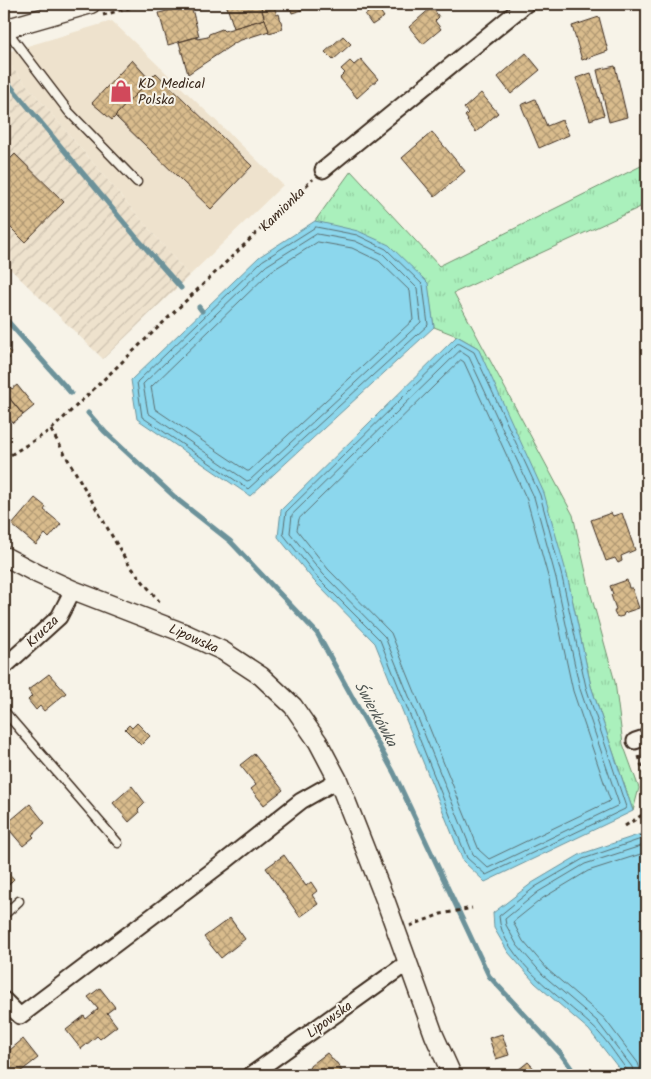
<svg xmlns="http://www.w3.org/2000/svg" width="651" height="1079" font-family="Kalam,sans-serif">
<defs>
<pattern id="industrial-furrows" width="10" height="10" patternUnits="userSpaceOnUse" patternTransform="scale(1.25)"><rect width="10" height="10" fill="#eee2cd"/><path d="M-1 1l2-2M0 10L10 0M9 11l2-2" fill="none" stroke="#cdc2b0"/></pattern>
<pattern id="grass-tufts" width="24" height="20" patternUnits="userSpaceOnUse" patternTransform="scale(1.25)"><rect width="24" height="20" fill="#aaf0bc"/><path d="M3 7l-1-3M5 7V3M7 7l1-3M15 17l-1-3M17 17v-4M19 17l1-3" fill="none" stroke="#93cea1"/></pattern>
<pattern id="building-cross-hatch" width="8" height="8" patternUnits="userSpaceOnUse" patternTransform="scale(1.25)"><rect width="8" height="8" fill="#d9bc8d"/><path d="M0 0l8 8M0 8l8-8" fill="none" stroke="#b19973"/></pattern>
</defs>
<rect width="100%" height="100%" fill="#f7f3e8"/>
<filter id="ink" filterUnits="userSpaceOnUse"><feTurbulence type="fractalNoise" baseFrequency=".02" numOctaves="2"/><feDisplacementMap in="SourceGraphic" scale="10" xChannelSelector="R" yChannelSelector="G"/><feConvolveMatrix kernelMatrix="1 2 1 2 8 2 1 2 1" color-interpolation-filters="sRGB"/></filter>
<g filter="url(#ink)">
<!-- built -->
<path fill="#eee2cd" d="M112,21L283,185L189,276L4,58V53Z"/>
<!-- industrial -->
<path fill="url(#industrial-furrows)" d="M4,58L189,276L103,359L4,263Z"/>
<!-- grass -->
<path fill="url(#grass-tufts)" stroke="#728d6d" d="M647,163V204L454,293L573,515L591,595L615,682L623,744L639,788L633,811L591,686L567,575L478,348L457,336L434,327L427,283L315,221L351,171L439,266Z"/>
<!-- water -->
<g fill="#8cd7ed" stroke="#6c929a">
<path d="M315,221L358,231L389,245L428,283L434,327L250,496L137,419L131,380L259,257Z"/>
<path d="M457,336L478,348L544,493L567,575L591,686L633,811L485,882L463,861L375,643L314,581L278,537L281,510Z"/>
<path d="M647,832V1075H624L589,1030L535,983L508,952L494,928L493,913L532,883L581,854Z"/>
</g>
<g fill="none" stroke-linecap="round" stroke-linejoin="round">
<!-- shore -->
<g stroke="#5b6f71" stroke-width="1">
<path d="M316,227L357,235L386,249L423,285L428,325L248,489L142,417L137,382L262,261Z"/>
<path d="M317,234L355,241L383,254L417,288L421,322L250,480L247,481L148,413L143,384L266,266Z"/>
<path d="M318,242L352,248L379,261L410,291L413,320L249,471H247L155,409L151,387L270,272Z"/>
<path d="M460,344L474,352L540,495L562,577L586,687L626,807L625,809L486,875L467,858L380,640L318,578L283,534L286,512L457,344Z"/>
<path d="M460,351L469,357L534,497L556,578L580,689L619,804L617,806L488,868L473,854L385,637L323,574L290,533L292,515Z"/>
<path d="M461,360L464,362L527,500L549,580L573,691L610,800L608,802L489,859L479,850L391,633L328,569L297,530L299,519Z"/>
<path d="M628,1075L627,1070C616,1056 605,1037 591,1025C563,999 501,957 499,916L535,887L583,859L647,837"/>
<path d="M634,1075L632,1067L597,1021L543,975L517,945L506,925L505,919L538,892L585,864L647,844"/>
<path d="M642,1075L638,1063L604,1018L548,970L523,941L513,922L543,898L588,871L647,852"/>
</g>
<!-- stream -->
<g stroke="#6c929a" stroke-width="5">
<path d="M4,78L136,237L181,288"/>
<path d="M199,307L202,311"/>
<path d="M4,317L71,393"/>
<path d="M88,413L105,432L178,500L230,541L317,633L394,773L489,976L561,1054L576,1075"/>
</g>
</g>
<!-- building -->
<g fill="url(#building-cross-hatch)" stroke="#3b2a1e">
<path d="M226,4H260L265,19L234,28Z"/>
<path d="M260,4H273L277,15L279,14L283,29L269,33Z"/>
<path d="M289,4H300L302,10L292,13Z"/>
<path d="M191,5L199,36L168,45L159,13Z"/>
<path d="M377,7L384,17L372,25L365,15Z"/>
<path d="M432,7L439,17L435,21L441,29L423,44L409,27Z"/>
<path d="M599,17L608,51L582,60L572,26Z"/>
<path d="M265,19L269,31L238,41L188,74L179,42L197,37V39L208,37L209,34L222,29L224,31Z"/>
<path d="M343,36L351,44L333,60L325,52Z"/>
<path d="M526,53L540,70L511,94L498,77Z"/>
<path d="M361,59L378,79L357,98L340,78L345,73L341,69L350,61L354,65Z"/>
<path d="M132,60L150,80L112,120L92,103Z"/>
<path d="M615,66L627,117L609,122L597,70Z"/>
<path d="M156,73L252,166L211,209L115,116Z"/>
<path d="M591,73L604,115L590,120L576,78Z"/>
<path d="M481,93L498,113L476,132L467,121L468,120L465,116L468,113L464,108Z"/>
<path d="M535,99L547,126L562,120L569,135L539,148L521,105Z"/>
<path d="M432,132L465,171L435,197L402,158Z"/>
<path d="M15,154L64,202L25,242L4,221V165Z"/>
<path d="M4,345L11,353L7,356L10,358L4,363Z"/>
<path d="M6,382L12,389L17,385L34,406L23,415L4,391V383Z"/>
<path d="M6,394L23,415L13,423L4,412V395Z"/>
<path d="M35,498L46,507L44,510L61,524L49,538L45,534L36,545L12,525Z"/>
<path d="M611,513L613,516L622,513L635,550L621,556L622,561L618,563L615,558L606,561L591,520Z"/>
<path d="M627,580L629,588H632L639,608L624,613L623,616L619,617L616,616L614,612L616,609L611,595L613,594L610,586Z"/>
<path d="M49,674L66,693L44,711L40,706L36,710L28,700L32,696L28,690Z"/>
<path d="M137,723L150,736L141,745L125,729L129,725L132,728Z"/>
<path d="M254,754L283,790L264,805L251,789L256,785L240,765Z"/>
<path d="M132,786L145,803L138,810L139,813L129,822L113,803Z"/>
<path d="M30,804L45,823L32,835L34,837L23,846L5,825Z"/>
<path d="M284,855L306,886L311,882L317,891L312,895L318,904L300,917L266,868Z"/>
<path d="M4,868L14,879L4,889Z"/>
<path d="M230,918L245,939L221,958L204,937Z"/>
<path d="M100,988L115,1007L107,1013L117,1026L100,1039L97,1036L81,1049L66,1030L84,1016L86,1019L98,1009L88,997Z"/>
<path d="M502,1034L509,1055L496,1059L489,1038Z"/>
<path d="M23,1039L38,1058L20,1072L22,1075H4V1055Z"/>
<path d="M327,1053L335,1062L337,1063L344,1075H302V1074L310,1067V1066Z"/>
<path d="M528,1062L540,1075H523L518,1070Z"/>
</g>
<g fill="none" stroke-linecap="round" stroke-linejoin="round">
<defs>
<g id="service">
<path d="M7,28L14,40L69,112L137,182"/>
<path d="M4,711L118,843"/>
<path d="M4,915L19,901"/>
</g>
<g id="minor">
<path d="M323,170L526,4"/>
<path d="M4,667L59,617L73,590"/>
<path d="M635,741L647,737"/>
<path d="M4,1000L20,1016L224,862L301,801L338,780"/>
<path d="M251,1075L407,963"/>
</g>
<g id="tertiary">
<path d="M4,29L91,4"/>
<path d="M4,556L38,574L73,590L184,633L223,651L261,676L293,706L318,742L338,780L386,902L434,1035L452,1075"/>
</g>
</defs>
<!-- service casing -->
<use href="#service" stroke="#3b2a1e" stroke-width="11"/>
<!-- minor casing -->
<use href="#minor" stroke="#3b2a1e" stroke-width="19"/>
<!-- tertiary casing -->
<use href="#tertiary" stroke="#3b2a1e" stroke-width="21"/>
<!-- path -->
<g stroke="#3b2a1e" stroke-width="3" stroke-dasharray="4 4" stroke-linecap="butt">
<path d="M103,15L144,4"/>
<path d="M51,430L127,562L162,605"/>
<path d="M4,459L51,430L313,179"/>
<path d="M639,756L647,785"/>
<path d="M625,826L642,815L647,795"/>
<path d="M410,926L441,914L472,908"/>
</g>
<!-- service -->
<use href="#service" stroke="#f7f3e8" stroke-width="8"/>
<!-- minor -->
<use href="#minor" stroke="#f7f3e8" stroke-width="15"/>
<!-- tertiary -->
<use href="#tertiary" stroke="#f7f3e8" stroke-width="18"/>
</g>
</g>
<!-- icons -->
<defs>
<symbol id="shop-bare" viewBox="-9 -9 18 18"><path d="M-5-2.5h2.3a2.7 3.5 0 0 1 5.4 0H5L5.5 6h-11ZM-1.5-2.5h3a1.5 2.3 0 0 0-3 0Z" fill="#d1495b" stroke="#f7f3e8" stroke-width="2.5" paint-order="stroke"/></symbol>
</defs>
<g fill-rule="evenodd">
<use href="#shop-bare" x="105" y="75" width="32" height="32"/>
</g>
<g text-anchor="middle" stroke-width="4" stroke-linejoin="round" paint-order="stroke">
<!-- poi labels -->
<g font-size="14" fill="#3b2a1e" stroke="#f7f3e8" text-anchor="start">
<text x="138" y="88">KD Medical<tspan x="138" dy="16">Polska</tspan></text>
</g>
<!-- street labels -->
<g font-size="14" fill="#3b2a1e" stroke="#f7f3e8">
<text transform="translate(282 209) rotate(-44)" y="5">Kamionka</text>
<text transform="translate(42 631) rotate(-44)" y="5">Krucza</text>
<text transform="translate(194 638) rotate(24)" y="5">Lipowska</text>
<text transform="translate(329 1019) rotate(-36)" y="5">Lipowska</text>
</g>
<!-- water labels -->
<g font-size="15" font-style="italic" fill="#4f5552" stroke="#f7f3e8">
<text transform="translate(376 714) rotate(61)" y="5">Świerkówka</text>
</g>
</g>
<!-- margin -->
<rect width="651" height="1079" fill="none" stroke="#f7f3e8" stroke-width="20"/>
<rect x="10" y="10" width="631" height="1059" fill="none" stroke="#3b2a1e" stroke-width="2" filter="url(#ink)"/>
</svg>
